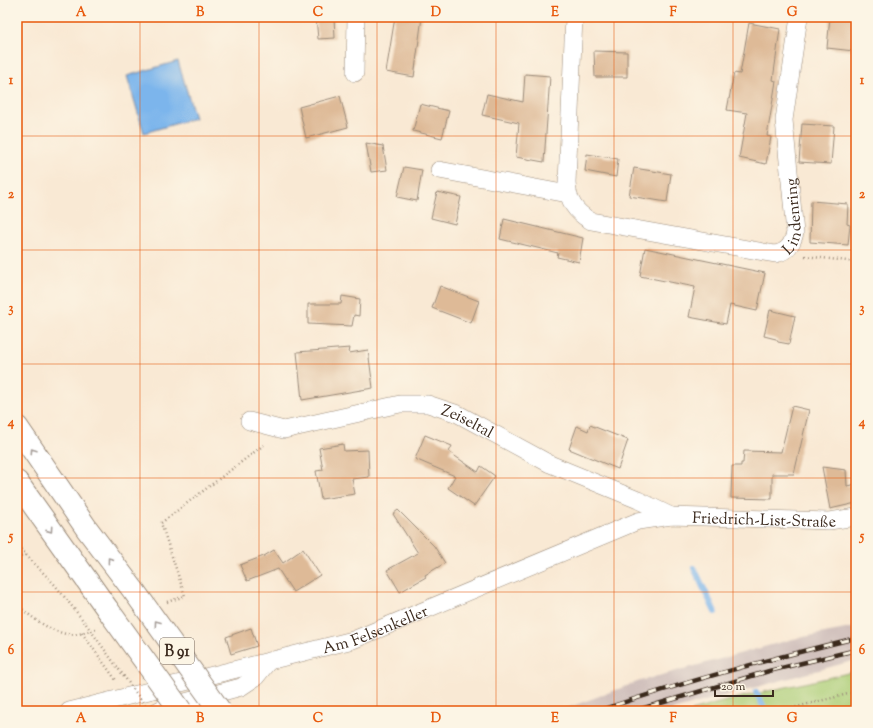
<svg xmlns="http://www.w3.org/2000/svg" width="873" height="728" font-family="'Sorts Mill Goudy',serif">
<rect width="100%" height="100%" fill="#fcf5e5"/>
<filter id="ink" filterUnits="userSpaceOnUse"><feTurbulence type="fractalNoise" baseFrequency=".025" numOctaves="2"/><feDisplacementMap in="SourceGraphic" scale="8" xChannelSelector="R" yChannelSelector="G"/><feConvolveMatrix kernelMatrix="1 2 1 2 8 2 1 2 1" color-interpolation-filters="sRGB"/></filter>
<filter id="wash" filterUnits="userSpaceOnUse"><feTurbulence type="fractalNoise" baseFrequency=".012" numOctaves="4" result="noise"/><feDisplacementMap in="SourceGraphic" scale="16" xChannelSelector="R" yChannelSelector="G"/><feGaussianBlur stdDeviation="0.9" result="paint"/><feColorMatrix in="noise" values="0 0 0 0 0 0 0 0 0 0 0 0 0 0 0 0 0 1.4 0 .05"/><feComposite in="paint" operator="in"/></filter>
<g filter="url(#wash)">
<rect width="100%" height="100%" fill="#f9e9d4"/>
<!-- industrial -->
<path fill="#d0c0bc" d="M856,627V660L668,711H559L640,681L793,639Z"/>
<!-- green -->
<path fill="#acce77" stroke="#747c4a" d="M856,671V711H691C745,694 801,685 856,671Z"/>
<!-- water -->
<path fill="#7cb5ec" stroke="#5c7085" d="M178,61L195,118L144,133L127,76Z"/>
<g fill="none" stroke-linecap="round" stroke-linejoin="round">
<!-- stream -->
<g stroke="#7cb5ec" stroke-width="6">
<path d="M694,568L715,612"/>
<path d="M756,692L763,706"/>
</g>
</g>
<g id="blocks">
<!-- building -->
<g fill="#deba97">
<path d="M316,17H334L335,38L318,39Z"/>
<path d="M395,17H422L414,77L386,72Z"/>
<path d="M830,17H856L854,51L827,48Z"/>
<path d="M749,23L780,29L773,80L776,81L767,136L771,137L766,164L739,158L747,113L727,110L734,73L740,74Z"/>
<path d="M594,51L627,52V77H595Z"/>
<path d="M525,74L550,76L544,162L516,157L519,123L482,115L487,94L523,102Z"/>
<path d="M340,96L348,127L306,138L299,107Z"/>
<path d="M420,104L449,111L442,138L413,131Z"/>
<path d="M802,124L834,126L831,164L799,162Z"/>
<path d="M366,143L383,146L387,170L371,172Z"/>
<path d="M587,154L618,159L616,177L585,171Z"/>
<path d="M404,167L422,170L417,201L397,197Z"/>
<path d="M634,168L671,174L667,202L629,196Z"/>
<path d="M437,192L461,197L455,224L431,218Z"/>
<path d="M811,201L848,204L847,224L850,225L848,245L810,242Z"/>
<path d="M504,219L583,238L579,262L557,257L558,253L500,239Z"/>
<path d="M645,248L765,273L757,311L730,305L726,324L689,317L695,287L640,276Z"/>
<path d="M440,286L479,301L471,323L432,308Z"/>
<path d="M342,296L360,299L359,316L354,315L352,326L308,324V304H341Z"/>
<path d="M770,310L795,316L789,344L778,342L776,339L764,336Z"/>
<path d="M350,348L349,353L368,350L373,388L302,400L297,352Z"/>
<path d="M792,406L809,410L794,474H772V499L731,498L732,466H741V463H743L744,451L781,452Z"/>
<path d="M590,425L628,440L618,469L569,449L577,426L588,431Z"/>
<path d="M425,435L452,446L449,452L478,472L481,466L495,476L474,506L448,488L455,476L415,459Z"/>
<path d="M343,444L344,451L368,450L369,477L352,479L355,494L321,499L316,471L323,470L319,448Z"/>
<path d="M822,467L846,470L847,486L856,484V503L830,509Z"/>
<path d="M398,510L434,546L445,563L425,575L426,577L400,592L387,570L418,553L393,514Z"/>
<path d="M303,549L320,575L293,592L278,569L247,581L240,565L264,556L274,550L283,563Z"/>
<path d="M251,628L257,646L231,654L226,637Z"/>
</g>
</g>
</g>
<g filter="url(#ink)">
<use href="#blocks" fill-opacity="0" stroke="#9a8a79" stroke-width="1"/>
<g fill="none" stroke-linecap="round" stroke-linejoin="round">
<defs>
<g id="minor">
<path id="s1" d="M574,17L567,183C568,201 575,212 591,221L775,254C787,252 792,245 795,233L784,120L799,17"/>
<path d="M355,73L356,17"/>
<path d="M439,170L568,194"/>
<path id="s2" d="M249,421L284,430L400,404H428L458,414L550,464L638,500L671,516"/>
<path id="s3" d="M69,711L353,640L638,521L671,516L829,521L856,517"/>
<path d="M157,711L163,708L241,687L256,677L268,662"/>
</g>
<g id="trunk">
<path d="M17,427L87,529L134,591"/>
<path d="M17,482L108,610"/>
</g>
</defs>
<!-- minor casing -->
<use href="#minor" stroke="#9a8a79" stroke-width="18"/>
<!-- trunk casing -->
<use href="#trunk" stroke="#9a8a79" stroke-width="24"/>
<!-- path -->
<g stroke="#9a8a79" stroke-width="2.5" stroke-dasharray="1 3" stroke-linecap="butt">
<path d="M805,256L856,262"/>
<path d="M17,542L26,555L55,585L86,624"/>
<path d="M17,558L26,555"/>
<path d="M167,602L185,596L161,523L265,444"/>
<path d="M17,604C29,616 48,630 66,634C76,636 87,632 97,628"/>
<path d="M82,633L116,680"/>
<path d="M780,711L856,692"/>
</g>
<!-- minor -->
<use href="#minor" stroke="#fff" stroke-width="17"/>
<!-- trunk -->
<use href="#trunk" stroke="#fff" stroke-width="22"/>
<defs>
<g id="rail">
<path d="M598,711C683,682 769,659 856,638"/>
<path d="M634,711L769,671L856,650"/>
</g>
</defs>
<!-- rail casing -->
<use href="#rail" stroke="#3b2a1e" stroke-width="4.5"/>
<!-- rail -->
<use href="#rail" stroke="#fcf5e5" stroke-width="3" stroke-dasharray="9" stroke-linecap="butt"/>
<defs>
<g id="trunk-bridge">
<path d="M134,591L220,711"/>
<path d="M108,610L181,711"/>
</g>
</defs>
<!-- trunk-bridge casing -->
<use href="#trunk-bridge" stroke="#9a8a79" stroke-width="24" stroke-linecap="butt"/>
<!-- path-bridge -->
<path stroke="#9a8a79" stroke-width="2.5" stroke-dasharray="1 3" stroke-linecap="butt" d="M86,624L149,711"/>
<!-- trunk-bridge -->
<use href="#trunk-bridge" stroke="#fff" stroke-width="22"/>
</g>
<!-- one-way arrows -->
<defs><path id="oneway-chevron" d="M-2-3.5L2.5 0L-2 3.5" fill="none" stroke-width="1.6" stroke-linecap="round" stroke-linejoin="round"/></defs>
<g stroke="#a79f9a">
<use href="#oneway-chevron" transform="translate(33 451) rotate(-124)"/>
<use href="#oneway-chevron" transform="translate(50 530) rotate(55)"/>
<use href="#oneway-chevron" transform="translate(110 560) rotate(-127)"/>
<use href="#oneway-chevron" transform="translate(157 623) rotate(-126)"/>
</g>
</g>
<!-- grid -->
<path fill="none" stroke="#e8590c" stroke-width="1" stroke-opacity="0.55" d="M140,17V711M259,17V711M377,17V711M496,17V711M614,17V711M733,17V711M17,136H856M17,250H856M17,364H856M17,478H856M17,592H856"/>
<g text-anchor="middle" stroke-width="3.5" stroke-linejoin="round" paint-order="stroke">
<!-- shield labels -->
<rect fill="#fcf5e5" stroke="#75675a" stroke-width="1" x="160" y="638" width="34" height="26" rx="3"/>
<g font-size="15" font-weight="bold" fill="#3b2a1e">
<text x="177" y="656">B 91</text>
</g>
<!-- street labels -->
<g font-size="16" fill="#3b2a1e" stroke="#fcf5e5">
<text dy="6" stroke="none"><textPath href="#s1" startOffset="448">Lindenring</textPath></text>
<text dy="6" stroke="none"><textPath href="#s2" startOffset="226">Zeiseltal</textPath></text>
<text dy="6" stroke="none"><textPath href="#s3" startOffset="728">Friedrich-List-Straße</textPath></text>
<text dy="6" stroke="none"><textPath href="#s3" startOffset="317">Am Felsenkeller</textPath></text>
</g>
</g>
<!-- margin -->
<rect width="873" height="728" fill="none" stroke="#fcf5e5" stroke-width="44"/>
<!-- scale -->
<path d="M715 690v6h58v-6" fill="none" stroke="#3b2a1e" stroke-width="2"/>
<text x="721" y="690" font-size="12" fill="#3b2a1e" stroke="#fcf5e5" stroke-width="3" paint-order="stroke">20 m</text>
<rect x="22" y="22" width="829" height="684" fill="none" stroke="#e8590c" stroke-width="1.5"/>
<g font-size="13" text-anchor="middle" font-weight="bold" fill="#e8590c">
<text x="81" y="16">A</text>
<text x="200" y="16">B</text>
<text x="318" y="16">C</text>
<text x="436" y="16">D</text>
<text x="555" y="16">E</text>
<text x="673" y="16">F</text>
<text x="792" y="16">G</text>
<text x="11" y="84">1</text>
<text x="862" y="84">1</text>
<text x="11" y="198">2</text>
<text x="862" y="198">2</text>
<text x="11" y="312">3</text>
<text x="862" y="312">3</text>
<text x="11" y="426">4</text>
<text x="862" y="426">4</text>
<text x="11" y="540">5</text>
<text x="862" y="540">5</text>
<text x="11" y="654">6</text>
<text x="862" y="654">6</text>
<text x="81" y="722">A</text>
<text x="200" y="722">B</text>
<text x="318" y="722">C</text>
<text x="436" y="722">D</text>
<text x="555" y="722">E</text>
<text x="673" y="722">F</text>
<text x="792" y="722">G</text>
</g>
</svg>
